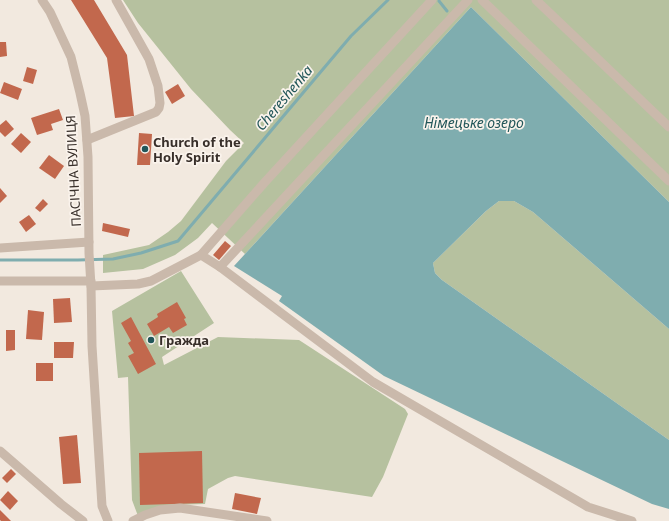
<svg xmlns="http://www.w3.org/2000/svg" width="669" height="521" font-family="'Noto Sans',sans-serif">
<rect width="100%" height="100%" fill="#f2e9df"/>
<!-- green -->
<g fill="#b6c19f">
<path d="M123,0H669V202L471,7L245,254L212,223L198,238L175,255L143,269L103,273V255L149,245L168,232L181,221L226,161L244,143L230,130L191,89L138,23Z"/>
<path d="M499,201H514L533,212L669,329V440L442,280L435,273L433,263L486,211Z"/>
<path d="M181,271L214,323L162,357L164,365L218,337L299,340L405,409L408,414L383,477L372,497L235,476L228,478L208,489L205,504L169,505L138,516L132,500L128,377L118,378L112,311Z"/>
</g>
<!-- water -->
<path fill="#7fadaf" d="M471,7L669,202V329L533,212L514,201H499L486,211L433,263L435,273L442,280L669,440V509L652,504L384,376L279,301L282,296L234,266Z"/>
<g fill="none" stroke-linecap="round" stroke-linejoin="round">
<!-- stream -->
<g stroke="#7fadaf" stroke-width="3">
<path d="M439,1L447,11"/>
<path d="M0,260H78L113,259L141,253L178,241L351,36L388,0"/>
</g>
</g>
<!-- building -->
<g fill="#c2684d">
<path d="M71,0H94L127,55L134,116L115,118L107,58Z"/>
<path d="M0,42H6L7,56L0,57Z"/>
<path d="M27,67L37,70L33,84L23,81Z"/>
<path d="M4,82L22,89L18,100L0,93Z"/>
<path d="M178,84L185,96L172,104L165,92Z"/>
<path d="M59,109L63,120L51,124L53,130L37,135L31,118Z"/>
<path d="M6,120L14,129L5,137L0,132V125Z"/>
<path d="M21,133L31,142L21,153L11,144Z"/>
<path d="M139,133L152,134L150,165H137Z"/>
<path d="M49,155L64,166L55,179L39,168Z"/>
<path d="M0,188L7,196L0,203Z"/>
<path d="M43,199L48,204L40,212L35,208Z"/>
<path d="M29,215L36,224L26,232L19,222Z"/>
<path d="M103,223L130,229L128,237L102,231Z"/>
<path d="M225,241L231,246L219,260L213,255Z"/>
<path d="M70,298L72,322L54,323L53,299Z"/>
<path d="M177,302L186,318L184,319L187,325L173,333L169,327L154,336L147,324L158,317L157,314Z"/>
<path d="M28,310L44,312L42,340L26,339Z"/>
<path d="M131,317L156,364L138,374L128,356L134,353L128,343L131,341L121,323Z"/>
<path d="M6,330H15V350L6,351Z"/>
<path d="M54,342H74L73,358H54Z"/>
<rect x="36" y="363" width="17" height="18"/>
<path d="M77,435L81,483L63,484L59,437Z"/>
<path d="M202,451L203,503L140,505L139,453Z"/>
<path d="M11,469L16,474L7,483L2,478Z"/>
<path d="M8,491L18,501L10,510L0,500Z"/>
<path d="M235,493L261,498L257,514L232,509Z"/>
<path d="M0,510L11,521H1L0,520Z"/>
</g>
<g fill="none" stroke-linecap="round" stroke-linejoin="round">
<!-- minor -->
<g stroke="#cab9ab" stroke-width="9">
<path d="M42,0L50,12L71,57L80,93L85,116L88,157L89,253L91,286L92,346L102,506L108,521"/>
<path d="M432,0L265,182L201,255L220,267L373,382L588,507L632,521"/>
<path d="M482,0L669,181"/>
<path d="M536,0L669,127"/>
<path d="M87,140L156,112L159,108L160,103L158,86L149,59L116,0"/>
<path d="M0,248L89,242"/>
<path d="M220,267L468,0"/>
<path d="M0,281H91"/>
<path d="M91,286L138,284L151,281L201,255"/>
<path d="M0,451L61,504L83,521"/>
<path d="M133,521L145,515L160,510L180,508L267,521"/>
</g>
</g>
<!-- markers -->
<g fill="#215659" stroke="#faf3ec" stroke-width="1.5">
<circle cx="145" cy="149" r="4"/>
<circle cx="151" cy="340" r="4"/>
</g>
<g text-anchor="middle" stroke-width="3.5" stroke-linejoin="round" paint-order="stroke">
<!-- poi labels -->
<g font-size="13" font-weight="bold" fill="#382f2a" stroke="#faf3ec" text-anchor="start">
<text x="153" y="147">Church of the<tspan x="153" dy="15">Holy Spirit</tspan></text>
<text x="159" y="345">Гражда</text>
</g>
<!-- street labels -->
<g font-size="13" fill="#382f2a" stroke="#faf3ec">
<text transform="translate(73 171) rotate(-93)" y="5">ПАСІЧНА ВУЛИЦЯ</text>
</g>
<!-- water labels -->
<g font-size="14" font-style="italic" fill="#215659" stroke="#faf3ec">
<text transform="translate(284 98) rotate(-50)" y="5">Chereshenka</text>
<text x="474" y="128">Німецьке озеро</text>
</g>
</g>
</svg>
